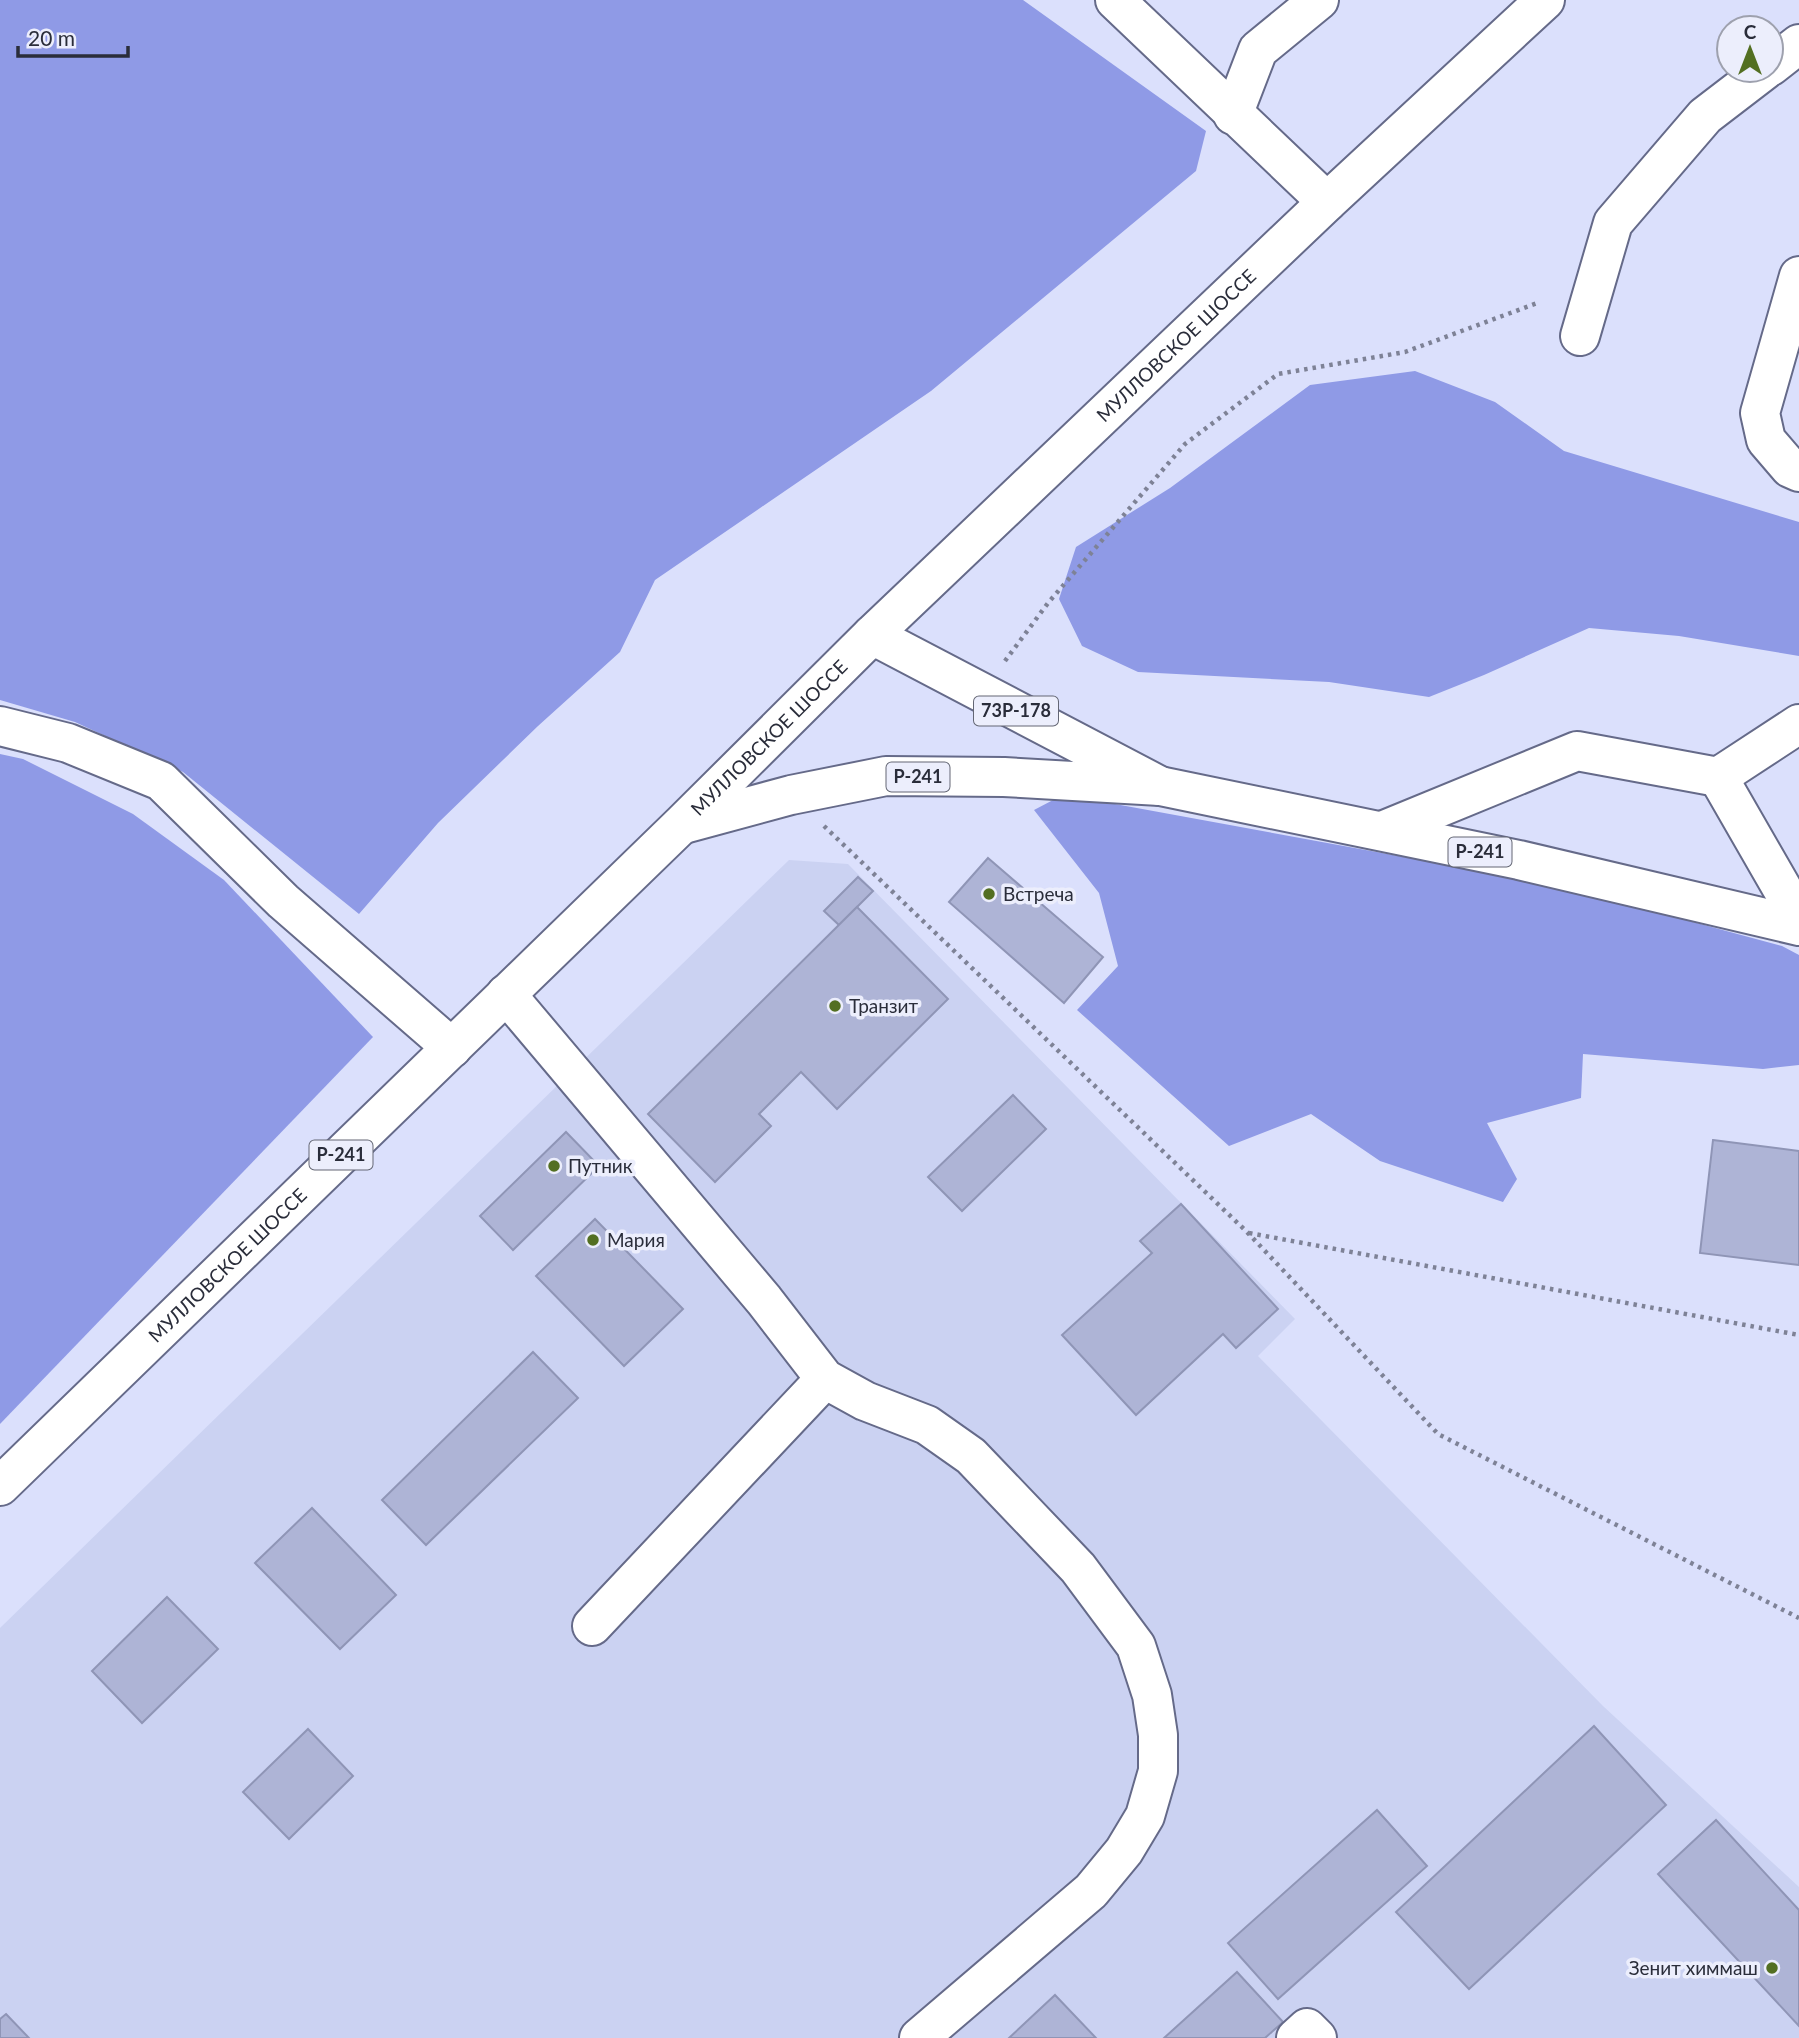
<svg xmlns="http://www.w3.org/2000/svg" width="1799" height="2038" font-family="Lato,sans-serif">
<rect width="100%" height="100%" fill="#dbe0fc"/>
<!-- built -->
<path fill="#cbd2f2" d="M789,860L848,864L1295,1319L1258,1356L1603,1706L1799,1887V2038H0V1628Z"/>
<!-- forest -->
<g fill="#8f9ae6">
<path d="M0,0H1023L1206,131L1196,171L931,391L655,580L620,652L538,726L438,823L359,914L183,772L75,722L0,700Z"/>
<path d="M1415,371L1495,402L1564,451L1799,522V656L1679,636L1589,628L1484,675L1429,697L1329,682L1138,672L1082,646L1059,599L1076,547L1170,488L1310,385Z"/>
<path d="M0,754L23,759L133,814L224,880L373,1037L0,1424Z"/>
<path d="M1055,799L1115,804L1513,877L1645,909L1782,946L1799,955V1065L1763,1069L1583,1054L1581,1098L1487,1123L1517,1179L1503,1202L1380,1161L1311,1114L1229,1146L1077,1010L1118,966L1099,893L1034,810Z"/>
</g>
<!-- building -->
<g fill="#aeb4d6" stroke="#8f95b6" stroke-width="2">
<path d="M988,858L1103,957L1064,1003L949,902Z"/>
<path d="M858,877L873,891L839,925L824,911Z"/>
<path d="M857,907L948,999L837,1109L801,1072L759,1114L771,1126L715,1182L648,1114Z"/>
<path d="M1013,1095L1046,1129L962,1211L928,1177Z"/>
<path d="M566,1132L599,1166L513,1250L480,1216Z"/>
<path d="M1713,1140L1799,1151V1265L1700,1253Z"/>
<path d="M1181,1204L1278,1309L1236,1348L1223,1334L1136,1415L1062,1335L1152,1253L1140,1241Z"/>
<path d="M595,1219L683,1309L624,1366L536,1276Z"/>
<path d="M533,1352L578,1398L426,1545L382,1500Z"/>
<path d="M312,1508L396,1595L340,1649L255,1563Z"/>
<path d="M167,1597L218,1649L142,1723L92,1671Z"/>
<path d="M1594,1726L1666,1805L1469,1989L1396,1912Z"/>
<path d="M308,1729L353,1776L289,1839L243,1792Z"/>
<path d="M1377,1810L1427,1866L1278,1999L1228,1943Z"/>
<path d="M1716,1820L1799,1910V2026L1658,1874Z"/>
<path d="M1237,1972L1283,2022L1265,2038H1164Z"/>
<path d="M1055,1995L1096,2038H1009Z"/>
<path d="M6,2014L29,2038H0V2019Z"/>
</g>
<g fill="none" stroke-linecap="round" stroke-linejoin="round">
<defs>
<g id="minor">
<path d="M1115,0L1327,202"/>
<path d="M1771,66L1799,44"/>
<path d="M1233,115L1258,50L1319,0"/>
<path d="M1799,276L1760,413L1766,440L1790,468L1799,472"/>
<path d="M1580,336L1613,223L1705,116L1765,70"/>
<path d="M0,726L68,743L161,781L283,901L452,1048"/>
<path d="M1718,777L1799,918"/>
<path d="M1382,831L1577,751L1718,777L1799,724"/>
<path d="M506,994L764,1300L825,1379L865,1401L927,1425L971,1456L1078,1568L1136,1646L1152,1695L1158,1735V1771L1145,1816L1124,1851L1091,1891L919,2038"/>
<path d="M592,1626L825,1379"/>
<path d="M1296,2038L1307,2028L1317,2038"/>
</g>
<g id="major">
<path id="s1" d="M872,635L1327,202L1545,0"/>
</g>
<g id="highway">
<path d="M684,824L791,795L886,776L1004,777L1160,786L1519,860L1799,926"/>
<path id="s2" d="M0,1486L682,824L872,635L1160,786"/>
</g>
</defs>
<!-- minor casing -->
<use href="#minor" stroke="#656a89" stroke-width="42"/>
<!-- major casing -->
<use href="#major" stroke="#656a89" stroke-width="42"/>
<!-- highway casing -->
<use href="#highway" stroke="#656a89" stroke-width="42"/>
<!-- path -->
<g stroke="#7e8296" stroke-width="4.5" stroke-dasharray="3.5 5" stroke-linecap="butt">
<path d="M1005,661L1048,603L1185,444L1278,374L1405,352L1540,302"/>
<path d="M824,826L1247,1232L1438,1434L1799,1618"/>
<path d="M1249,1233L1799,1335"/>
</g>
<!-- minor -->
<use href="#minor" stroke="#fff" stroke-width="38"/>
<!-- major -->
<use href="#major" stroke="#fff" stroke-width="38"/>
<!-- highway -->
<use href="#highway" stroke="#fff" stroke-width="38"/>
</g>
<!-- markers -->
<g fill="#536f22" stroke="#eceefc" stroke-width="2.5">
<circle cx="989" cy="894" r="7"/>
<circle cx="835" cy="1006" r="7"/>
<circle cx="554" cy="1166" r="7"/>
<circle cx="593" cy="1240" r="7"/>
<circle cx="1772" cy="1968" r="7"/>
</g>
<g text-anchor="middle" stroke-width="7" stroke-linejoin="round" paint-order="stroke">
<!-- shield labels -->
<g fill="#eceefc" stroke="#646774" stroke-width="2">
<rect x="974" y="696.5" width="84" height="29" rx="5"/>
<rect x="886.5" y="762.5" width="63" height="29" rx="5"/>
<rect x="1448.5" y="837.5" width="63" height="29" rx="5"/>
<rect x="309.5" y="1140.5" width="63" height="29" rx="5"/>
</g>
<g font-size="18" font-weight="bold" fill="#2a2d3a">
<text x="1016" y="717">73Р-178</text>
<text x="918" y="783">Р-241</text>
<text x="1480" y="858">Р-241</text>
<text x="341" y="1161">Р-241</text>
</g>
<!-- street labels -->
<g font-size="19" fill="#2a2d3a" stroke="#eceefc">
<text dy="7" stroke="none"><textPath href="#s1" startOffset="420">МУЛЛОВСКОЕ ШОССЕ</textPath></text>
<text dy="7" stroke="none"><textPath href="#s2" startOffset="1073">МУЛЛОВСКОЕ ШОССЕ</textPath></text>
<text dy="7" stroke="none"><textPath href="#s2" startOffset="317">МУЛЛОВСКОЕ ШОССЕ</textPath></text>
</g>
<!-- poi labels -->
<g font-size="19" fill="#2a2d3a" stroke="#eceefc" text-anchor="start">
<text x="1003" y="901">Встреча</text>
<text x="849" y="1013">Транзит</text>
<text x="568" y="1173">Путник</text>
<text x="607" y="1247">Мария</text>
<text x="1758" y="1975" text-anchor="end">Зенит химмаш</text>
</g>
</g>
<!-- north arrow -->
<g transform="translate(1750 49)"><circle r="33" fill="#eceefc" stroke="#9ea1ae" stroke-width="2"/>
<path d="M0-5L12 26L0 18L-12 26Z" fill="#536f22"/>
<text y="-10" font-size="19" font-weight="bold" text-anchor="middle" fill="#2a2d3a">С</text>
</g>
<!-- scale -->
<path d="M18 46v10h110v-10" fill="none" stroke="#2a2d3a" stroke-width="3.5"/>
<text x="28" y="46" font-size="21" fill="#2a2d3a" stroke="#eceefc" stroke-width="5" paint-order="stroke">20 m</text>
</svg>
